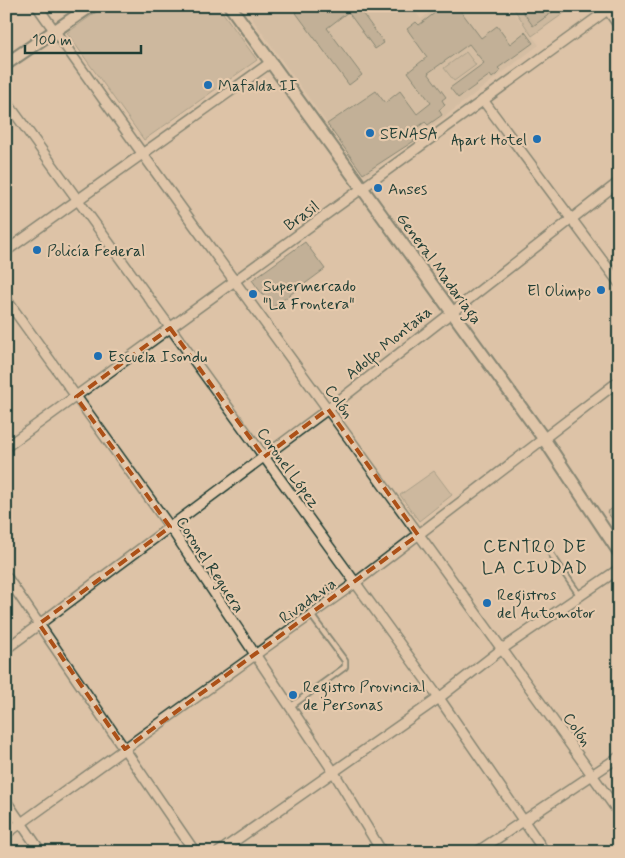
<svg xmlns="http://www.w3.org/2000/svg" width="625" height="858" font-family="Mynerve,sans-serif">
<rect width="100%" height="100%" fill="#ddc3a7"/>
<filter id="ink" filterUnits="userSpaceOnUse"><feTurbulence type="fractalNoise" baseFrequency=".02" numOctaves="2"/><feDisplacementMap in="SourceGraphic" scale="10" xChannelSelector="R" yChannelSelector="G"/><feConvolveMatrix kernelMatrix="1 2 1 2 8 2 1 2 1" color-interpolation-filters="sRGB"/></filter>
<g filter="url(#ink)">
<!-- built -->
<path fill="#cbb79c" d="M243,6H411L421,19L438,6H509L539,45L365,177Z"/>
<!-- green -->
<g fill="#baab92" stroke="#6c7463">
<path d="M105,6H218L257,60L144,140L67,33Z"/>
<path d="M512,6H574L532,36Z"/>
<path d="M466,52L476,65L454,81L444,68Z"/>
<path d="M434,471L452,495L419,521L400,495Z"/>
</g>
<!-- building -->
<g fill="#a29a83" stroke="#1f3d34">
<path d="M291,6H317L320,10L325,6H357L384,43L375,49L348,12L327,28L362,75L349,85Z"/>
<path d="M444,6H457L481,38L497,26L510,44L525,32L533,43L498,68L501,71L492,78L490,75L458,98L450,88L484,63L469,44L428,73L446,97L442,100L445,105L439,110L442,115L428,125L425,122L408,134L414,141L363,174L327,124L376,91L385,103L400,91L417,114L431,103L408,72L427,57L407,29L416,22L419,25Z"/>
<path d="M519,6H561L533,26Z"/>
<path d="M305,242L325,269L272,308L252,280Z"/>
<path d="M619,504V528L607,512Z"/>
</g>
<g fill="none" stroke-linecap="round" stroke-linejoin="round">
<defs>
<g id="service">
<path d="M547,548L580,596"/>
<path d="M290,707L345,667V661L311,615"/>
</g>
<g id="minor">
<path d="M37,6C228,277 428,542 619,813"/>
<path d="M605,6L619,26"/>
<path d="M483,100L619,283"/>
<path d="M6,101L439,698L545,852"/>
<path d="M6,251L270,63"/>
<path d="M6,299L170,527L333,771L382,852"/>
<path d="M6,447L613,6"/>
<path d="M6,576L195,852"/>
<path d="M6,649L328,409L619,182"/>
<path d="M6,801L41,852"/>
<path d="M6,834L355,583L619,381"/>
<path d="M219,852L439,698L502,649L619,569"/>
<path d="M477,852L619,757"/>
</g>
<g id="tertiary">
<path d="M230,6L544,439L619,552"/>
<path d="M6,64L91,6"/>
</g>
</defs>
<!-- service casing -->
<use href="#service" stroke="#1f3d34" stroke-width="8"/>
<!-- minor casing -->
<use href="#minor" stroke="#1f3d34" stroke-width="12"/>
<!-- tertiary casing -->
<use href="#tertiary" stroke="#1f3d34" stroke-width="15"/>
<!-- service -->
<use href="#service" stroke="#e5c9ac" stroke-width="4.5"/>
<!-- minor -->
<use href="#minor" stroke="#e5c9ac" stroke-width="9"/>
<!-- tertiary -->
<use href="#tertiary" stroke="#e5c9ac" stroke-width="11"/>
</g>
</g>
<!-- marked area -->
<path d="M0 0H625V858H0ZM170,328L264,457L328,409L418,535L125,749L39,624L170,527L76,397Z" fill="#ddc3a7" fill-opacity=".55" fill-rule="evenodd"/>
<path fill="none" stroke="#ac5118" stroke-width="4" stroke-dasharray="10 6" stroke-linejoin="round" d="M170,328L264,457L328,409L418,535L125,749L39,624L170,527L76,397Z"/>
<!-- markers -->
<g fill="#1f6fb2" stroke="#e5c9ac" stroke-width="2">
<circle cx="208" cy="85" r="5"/>
<circle cx="370" cy="133" r="5"/>
<circle cx="537" cy="139" r="5"/>
<circle cx="378" cy="188" r="5"/>
<circle cx="37" cy="250" r="5"/>
<circle cx="601" cy="290" r="5"/>
<circle cx="253" cy="294" r="5"/>
<circle cx="98" cy="356" r="5"/>
<circle cx="487" cy="603" r="5"/>
<circle cx="293" cy="695" r="5"/>
</g>
<g text-anchor="middle" stroke-width="4.5" stroke-linejoin="round" paint-order="stroke">
<!-- poi labels -->
<g font-size="16" fill="#1f3d34" stroke="#e5c9ac" text-anchor="start">
<text x="218" y="91">Mafalda II</text>
<text x="380" y="139">SENASA</text>
<text x="527" y="145" text-anchor="end">Apart Hotel</text>
<text x="388" y="194">Anses</text>
<text x="47" y="256">Policía Federal</text>
<text x="263" y="291">Supermercado<tspan x="263" dy="18">"La Frontera"</tspan></text>
<text x="591" y="296" text-anchor="end">El Olimpo</text>
<text x="108" y="362">Escuela Isondu</text>
<text x="497" y="600">Registros<tspan x="497" dy="18">del Automotor</tspan></text>
<text x="303" y="692">Registro Provincial<tspan x="303" dy="18">de Personas</tspan></text>
</g>
<!-- street labels -->
<g font-size="16" fill="#1f3d34" stroke="#e5c9ac">
<text transform="translate(301 215) rotate(-36)" y="6">Brasil</text>
<text transform="translate(440 268) rotate(54)" y="6">General Madariaga</text>
<text transform="translate(388 342) rotate(-39)" y="6">Adolfo Montaña</text>
<text transform="translate(340 401) rotate(54)" y="6">Colón</text>
<text transform="translate(289 467) rotate(54)" y="6">Coronel López</text>
<text transform="translate(211 564) rotate(57)" y="6">Coronel Reguera</text>
<text transform="translate(307 600) rotate(-36)" y="6">Rivadavia</text>
<text transform="translate(578 729) rotate(55)" y="6">Colón</text>
</g>
<!-- neighbourhood labels -->
<g font-size="18" letter-spacing="1" fill="#1f3d34" stroke="#e5c9ac">
<text x="535" y="552">CENTRO DE<tspan x="535" dy="21">LA CIUDAD</tspan></text>
</g>
</g>
<!-- margin -->
<rect width="625" height="858" fill="none" stroke="#e5c9ac" stroke-width="25"/>
<rect x="12" y="12" width="600" height="833" fill="none" stroke="#1f3d34" stroke-width="2" filter="url(#ink)"/>
<!-- scale -->
<path d="M25 45v8h116v-8" fill="none" stroke="#1f3d34" stroke-width="2.5"/>
<text x="32" y="45" font-size="15" fill="#1f3d34" stroke="#e5c9ac" stroke-width="4" paint-order="stroke">100 m</text>
</svg>
